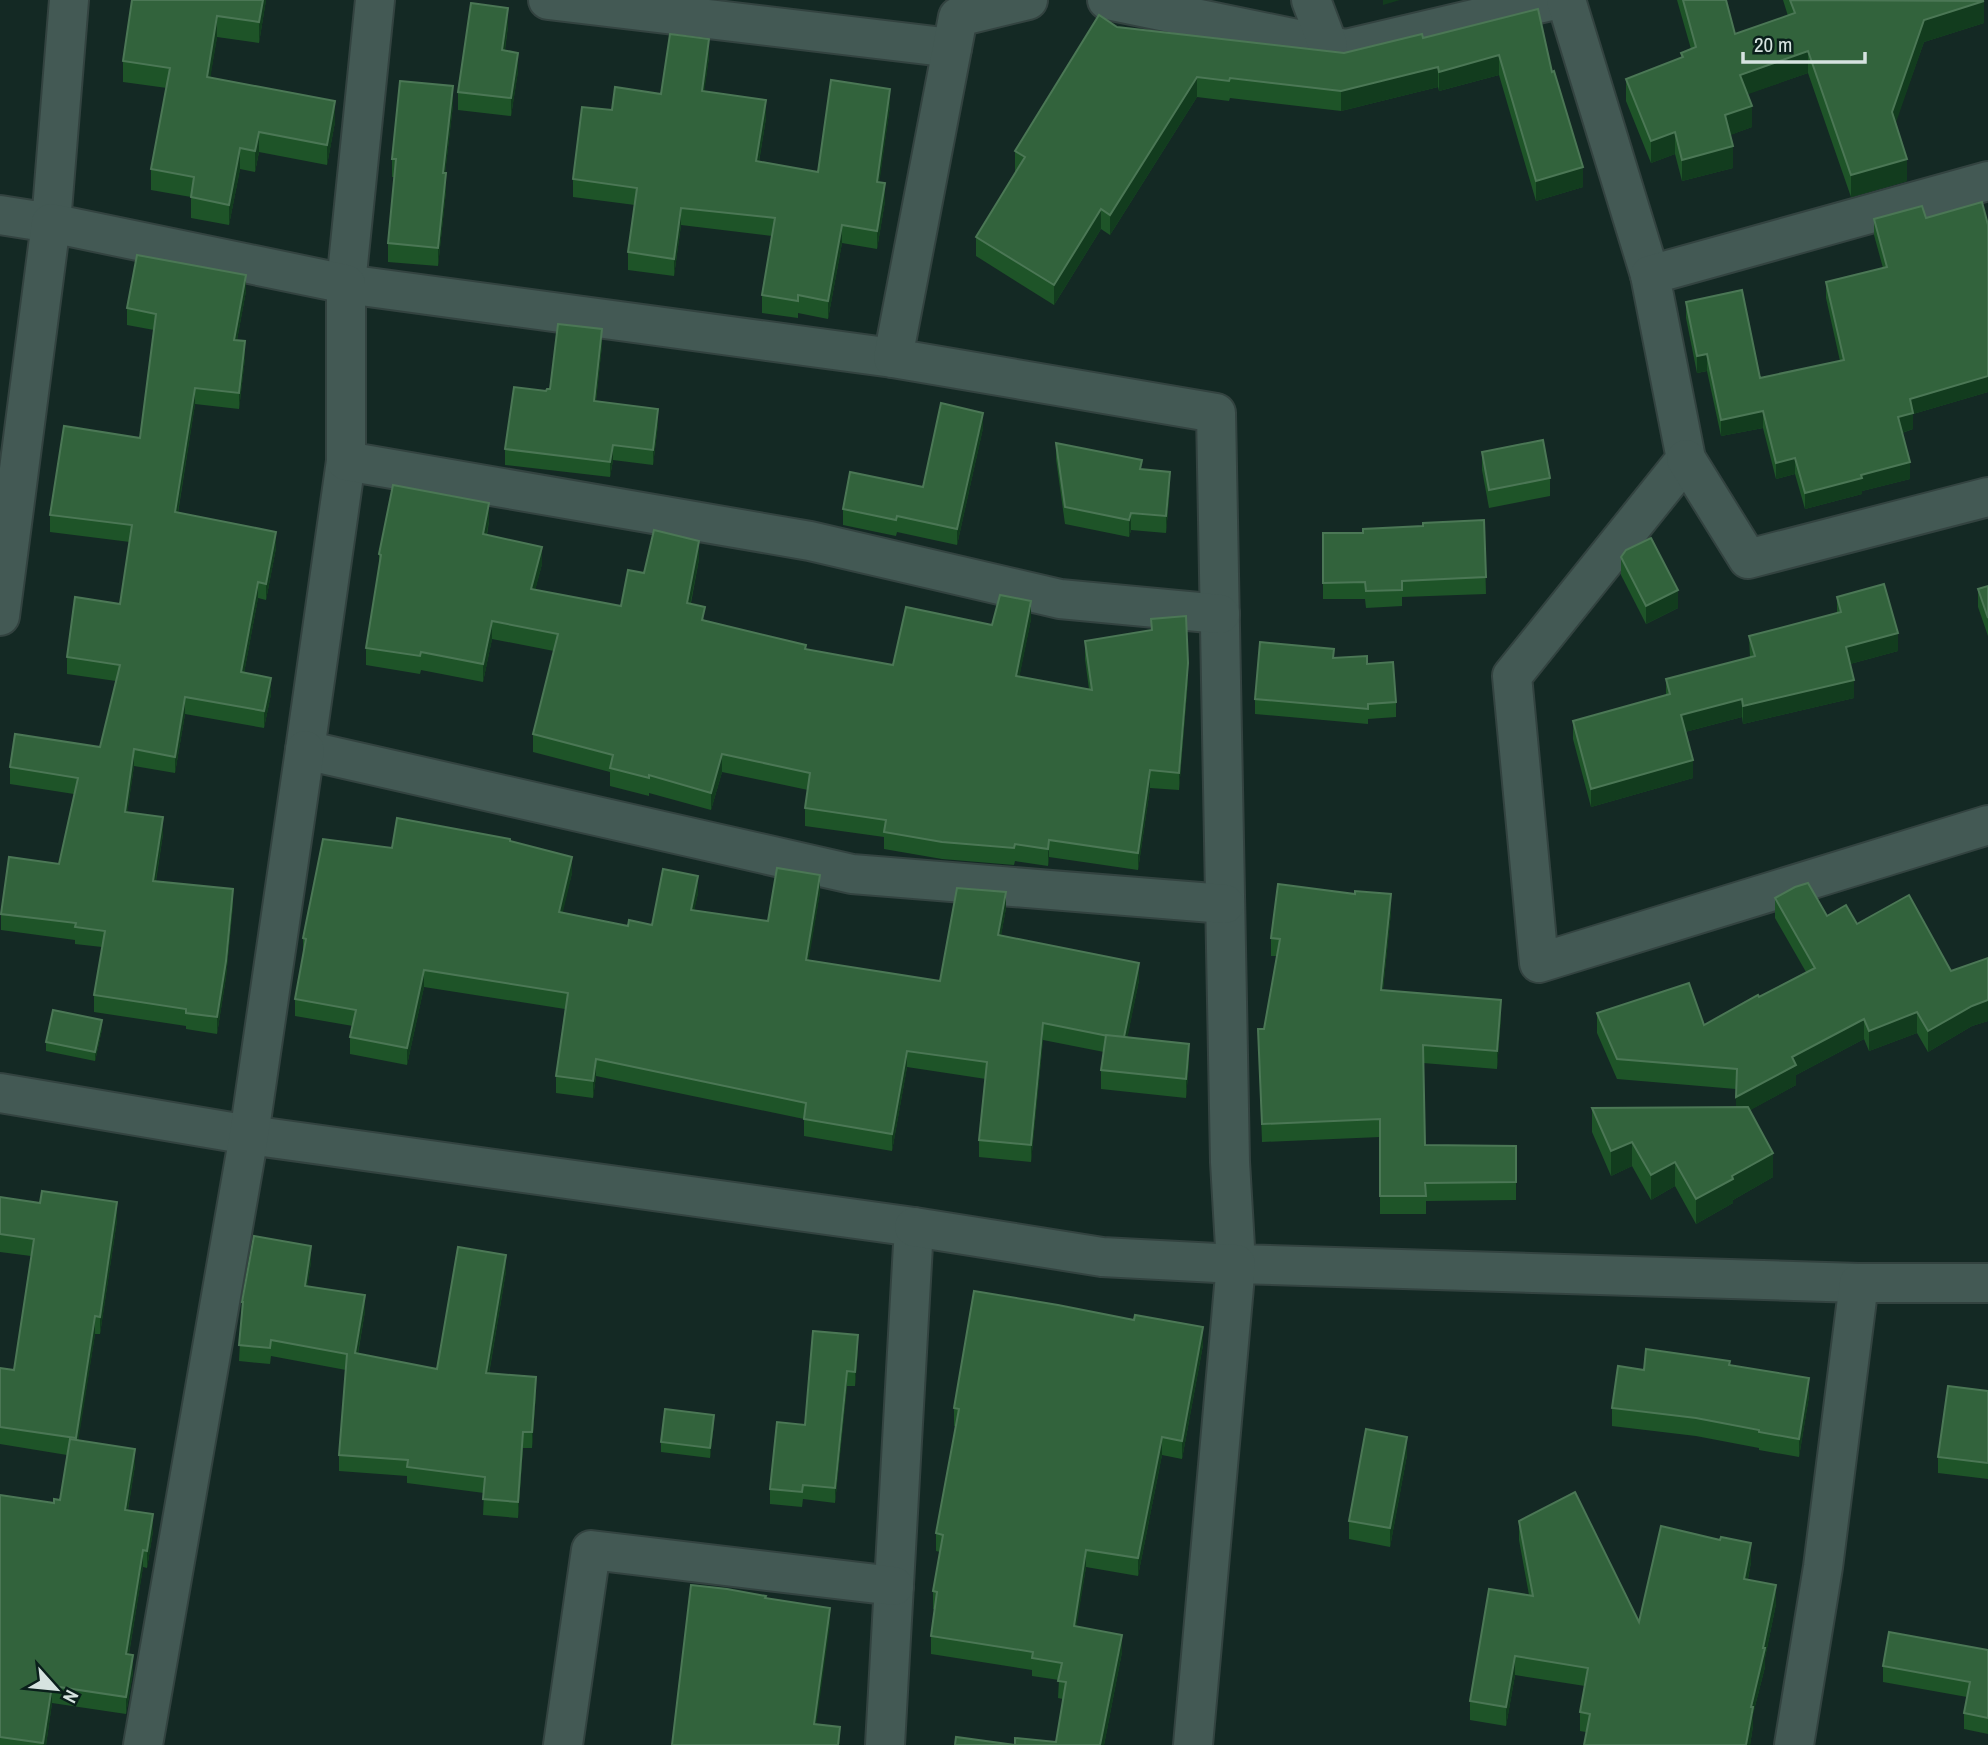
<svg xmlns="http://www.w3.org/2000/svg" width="1988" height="1745" font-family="'Archivo Narrow',sans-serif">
<rect width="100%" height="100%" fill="#142924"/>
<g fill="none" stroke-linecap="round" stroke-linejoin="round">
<defs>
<g id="minor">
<path d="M375,0L346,284L893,358"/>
<path d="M548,0L952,48"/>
<path d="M1028,0L958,17L893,358L1216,413L1230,1162L1236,1264L1859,1283"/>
<path d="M1107,0L1346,49L1555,0"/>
<path d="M1311,0L1328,45"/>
<path d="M1566,0L1650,275"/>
<path d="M1988,181L1650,275L1686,459L1512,676L1539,963L1988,825"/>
<path d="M0,215L51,223L69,0"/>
<path d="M1686,459L1748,559L1988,497"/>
<path d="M346,461L305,750L852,874L1225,904"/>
<path d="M0,616L51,223L346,284V461L810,541L1060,599L1220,614"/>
<path d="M0,1093L249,1135L914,1227L885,1745"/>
<path d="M914,1227L1102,1257L1236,1264L1193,1745"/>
<path d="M143,1745L249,1135L305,750"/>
<path d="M563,1745L591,1550L894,1586"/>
<path d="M1794,1745L1823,1567L1859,1283H1988"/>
</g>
</defs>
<!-- minor casing -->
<use href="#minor" stroke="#334340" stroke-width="42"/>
<!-- minor -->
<use href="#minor" stroke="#435954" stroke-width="38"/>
</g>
<!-- wall -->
<g fill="#1e5428">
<path d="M132,0H266L259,43L217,37L210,77L335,122L327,165L259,152L255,172L240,169L229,225L191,218V197L151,190V169L167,88L123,82V61Z"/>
<path d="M1677,0H1726L1735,34L1788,16L1783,0H1984V23L1924,42L1895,123L1907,181L1851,197L1808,73L1747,94L1752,127L1730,135L1733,168L1682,181L1675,154L1651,163L1626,101V79L1681,58V53L1691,49Z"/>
<path d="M1538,9L1552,72L1583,187L1536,201L1499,75L1439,91L1438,87L1341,111L1230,98L1229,101L1197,97L1110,235L1101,229L1054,305L976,256V237L1016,172L1015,171V151L1117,27L1344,53L1423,38Z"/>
<path d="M508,26L505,50L518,71L511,116L458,110V92Z"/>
<path d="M709,57L704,91L766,118L759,162L818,172L890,106L879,182L885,201L877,249L842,243L828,319L798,313V318L762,313V295L772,236L681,225L674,276L628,270V252L635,205L573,197V179L612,110L661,94Z"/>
<path d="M453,105L445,173L446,191L438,266L388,262V243L394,177H392V159Z"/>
<path d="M1926,218L1988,225V394V392L1913,414V429L1902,433L1910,479L1862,491V494L1805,509L1795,474L1776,479L1763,428L1721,436L1707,371L1697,373L1686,318V302L1760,378L1840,361L1826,298V282L1883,268L1874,235V219Z"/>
<path d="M246,291L237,340L245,358L239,409L195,404L178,513L276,548L266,600L258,598L244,673L271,694L264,728L185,714L175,773L134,766L127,813L163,834L156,881L233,905L226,977L217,1034L186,1029V1026L94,1012V995L102,947L75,944V940L1,930V914L59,864L74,794L10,784V767L100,747L116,681L67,674V657L120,604L130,542L50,532V515L140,438L154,330L127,325V308Z"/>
<path d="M602,345L596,401L658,424L653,465L613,460L610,477L505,465V449L546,391Z"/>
<path d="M983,428L957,545L897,532L896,536L843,525V509L923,487Z"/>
<path d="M1056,443L1142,469L1170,488L1166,533L1131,530L1129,537L1065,524L1056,459Z"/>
<path d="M1482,452L1550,478V496L1489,508L1482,470Z"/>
<path d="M1484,520L1486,594L1402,597V606L1366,608L1365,599H1323V533H1363Z"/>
<path d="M489,521L487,535L542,564L535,590L621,606L644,573L699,559L691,603L705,621L806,649L893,665L992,625L1031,619L1019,677L1089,689L1085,659V641L1188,680L1179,790L1150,788L1138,870L1049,857L1048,866L1015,861L1014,865L942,859L884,849V837L805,826V808L808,790L722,772L711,810L649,793V796L610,786V772L533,752V734L554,651L492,639L483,682L421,670L420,674L366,665V648L379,568V554Z"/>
<path d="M1621,557L1678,608L1646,624L1621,575Z"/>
<path d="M1988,586V636L1978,607V589Z"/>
<path d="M1837,597L1898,651L1850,664L1854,698L1743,724L1742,717L1685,732L1693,778L1591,807L1573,739V721L1666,695V679L1750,657L1749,636L1837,613Z"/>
<path d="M1334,658L1367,664L1396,702V717L1368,719V724L1255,714V699Z"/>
<path d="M510,841L572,873L562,913L628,926L652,925L698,893L694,910L768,921L820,892L808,961L940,981L1006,908L1001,935L1139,980L1127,1038L1189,1062L1186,1098L1101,1089V1070L1104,1052L1043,1040L1031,1162L979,1157V1140L986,1079L907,1067L892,1151L804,1136V1119L596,1076L593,1098L556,1093V1076L565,1009L424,987L407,1065L350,1054V1037L353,1026L295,1016V999L303,955V938L392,848Z"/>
<path d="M1775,898L1827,916L1857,924L1951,971L1988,958V1021L1972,1026L1928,1052L1917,1033L1869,1051L1864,1039L1796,1075V1085L1750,1110L1773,1177L1733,1200V1203L1696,1224L1675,1186L1651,1200L1632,1166L1611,1176L1592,1132V1108L1736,1107V1089L1617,1079L1597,1033V1013L1704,1025L1806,972L1775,918Z"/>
<path d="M1391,912L1383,990L1501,1017L1497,1069L1423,1063L1425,1145L1516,1146V1200L1426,1201V1214H1380V1137L1262,1142L1258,1029H1264L1277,956H1271V938Z"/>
<path d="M102,1029L95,1061L46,1051V1042Z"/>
<path d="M0,1197L117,1220L100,1334H95L78,1440L135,1465L128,1510L153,1531L147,1568L143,1567L129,1654L133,1672L126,1714L52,1703L46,1745H0V1495L54,1503L60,1500L67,1455L0,1444V1368L14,1370L31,1256L0,1252Z"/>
<path d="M311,1262L307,1287L365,1311L358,1354L437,1369L506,1271L489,1374L536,1393L532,1448H523L518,1518L483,1515L484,1493L407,1483V1476L339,1471V1455L346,1370L271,1356L270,1364L239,1361L242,1302Z"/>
<path d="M1203,1345L1182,1459L1162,1455L1138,1576L1086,1567L1076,1626L1122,1652L1104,1745H955H1015L1056,1742L1063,1699L1058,1698L1059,1680L1032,1676V1670L931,1654V1636L935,1609H933V1591L940,1552L936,1551V1533L956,1426H954V1408Z"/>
<path d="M858,1350L855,1386H847L835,1503L803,1499L802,1507L770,1504V1489L805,1425Z"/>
<path d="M1730,1365L1809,1396L1799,1457L1759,1450V1448L1696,1436L1612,1426V1408L1644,1370Z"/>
<path d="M1988,1391V1479L1938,1473V1457Z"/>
<path d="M714,1424L710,1458L661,1452V1442Z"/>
<path d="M1407,1455L1390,1547L1349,1539V1521Z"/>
<path d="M1519,1521L1639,1622L1751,1562L1748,1579L1776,1604L1765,1658V1667L1753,1714V1726L1750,1745H1584L1586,1732L1580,1731V1712L1585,1686L1515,1675L1506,1726L1470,1720V1701L1529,1595L1519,1540Z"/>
<path d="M1988,1650V1734L1964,1729V1713L1967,1697L1883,1682V1666Z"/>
</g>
<!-- shaded-wall -->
<g fill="#123c1e">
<path d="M263,0H266L259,43V22Z"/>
<path d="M1383,0H1400L1383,5Z"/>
<path d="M1984,1V23L1924,42L1892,134V112L1924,20Z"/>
<path d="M508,8V26L502,68V50Z"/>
<path d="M217,16V37L207,98V77Z"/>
<path d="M709,39V57L702,109V91Z"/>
<path d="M1808,51V73L1740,97V75Z"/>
<path d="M518,53V71L511,116V98Z"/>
<path d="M1499,55V75L1439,91V72Z"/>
<path d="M1438,67V87L1341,111V91Z"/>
<path d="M1197,77V97L1110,235V215Z"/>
<path d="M453,86V105L443,191V173Z"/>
<path d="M890,89V106L877,200V182Z"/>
<path d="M766,100V118L756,179V161Z"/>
<path d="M335,101V122L327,165V145Z"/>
<path d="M1752,106V127L1725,137V115Z"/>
<path d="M259,132V152L255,172V151Z"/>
<path d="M1675,132V154L1651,163V141Z"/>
<path d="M1733,146V168L1682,181V160Z"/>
<path d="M240,148V169L229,225V205Z"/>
<path d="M1907,159V181L1851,197V175Z"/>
<path d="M1583,167V187L1536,201V181Z"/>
<path d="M446,173V191L438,266V248Z"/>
<path d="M885,183V201L877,249V231Z"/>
<path d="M681,208V225L674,276V259Z"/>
<path d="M1101,209V229L1054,305V285Z"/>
<path d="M842,225V243L828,319V301Z"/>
<path d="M246,275V291L234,356V340Z"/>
<path d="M602,329V345L594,417V401Z"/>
<path d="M245,341V358L239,409V393Z"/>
<path d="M1707,354V371L1697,373V356Z"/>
<path d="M1988,376V392L1913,414V429L1898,434V417L1910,399Z"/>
<path d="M195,388V404L175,529V512Z"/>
<path d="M658,409V424L653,465V450Z"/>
<path d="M1763,411V428L1721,436V420Z"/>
<path d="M983,413V428L957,545V529Z"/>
<path d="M613,445V460L610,477V462Z"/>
<path d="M1795,458V474L1776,479V463Z"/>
<path d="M1910,462V479L1862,491V494L1805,509V493L1861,475Z"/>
<path d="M1170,472V488L1166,533V516Z"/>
<path d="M489,503V521L483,551V534Z"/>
<path d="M1131,513V530L1129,537V520Z"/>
<path d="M276,532V548L266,600V584Z"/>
<path d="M699,541V559L687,620V603Z"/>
<path d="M542,547V564L531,606V589Z"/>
<path d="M258,582V598L241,689V672Z"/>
<path d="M1678,590V608L1646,624V606Z"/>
<path d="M1031,601V619L1016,694V676Z"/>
<path d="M492,621V639L483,682V664Z"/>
<path d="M1898,633V651L1846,665V647Z"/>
<path d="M1188,663V680L1179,790V773Z"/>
<path d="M271,678V694L264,728V711Z"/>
<path d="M1854,680V698L1743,724V706Z"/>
<path d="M185,697V714L175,773V757Z"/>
<path d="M1742,699V717L1681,733V715Z"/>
<path d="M134,749V766L125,829V812Z"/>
<path d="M722,754V772L711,810V793Z"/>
<path d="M1693,760V778L1591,807V789Z"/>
<path d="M1150,770V788L1138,870V853Z"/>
<path d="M163,817V834L153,897V881Z"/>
<path d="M1049,840V857L1048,866V849Z"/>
<path d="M572,857V873L559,929V912Z"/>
<path d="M820,875V892L806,977V960Z"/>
<path d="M698,876V893L691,926V910Z"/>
<path d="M233,889V905L226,977L217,1034V1017Z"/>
<path d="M1006,892V908L998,952V935Z"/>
<path d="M1391,894V912L1381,1007V990Z"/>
<path d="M1139,963V980L1124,1055V1039Z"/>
<path d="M424,970V987L407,1065V1048Z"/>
<path d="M1501,1000V1017L1497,1069V1051Z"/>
<path d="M1988,1000V1021L1972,1026L1928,1052V1031L1972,1006Z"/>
<path d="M1917,1012V1033L1869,1051V1031Z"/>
<path d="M1864,1019V1039L1796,1075V1085L1736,1118V1097L1792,1057Z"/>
<path d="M102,1020V1029L95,1061V1052Z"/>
<path d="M1043,1023V1040L1031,1162V1145Z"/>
<path d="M1189,1044V1062L1186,1098V1079Z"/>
<path d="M907,1051V1067L892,1151V1134Z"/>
<path d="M596,1059V1076L593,1098V1081Z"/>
<path d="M1632,1142V1166L1611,1176V1151Z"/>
<path d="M1773,1153V1177L1733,1200V1203L1696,1224V1199L1732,1176Z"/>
<path d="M1675,1162V1186L1651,1200V1175Z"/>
<path d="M117,1202V1220L100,1334V1317Z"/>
<path d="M311,1246V1262L305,1302V1286Z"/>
<path d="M506,1255V1271L486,1390V1373Z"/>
<path d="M365,1295V1311L355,1369V1353Z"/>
<path d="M95,1316V1334L76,1456V1438Z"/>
<path d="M1203,1327V1345L1182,1459V1441Z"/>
<path d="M858,1335V1350L855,1386V1372Z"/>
<path d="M847,1371V1386L835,1503V1488Z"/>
<path d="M536,1377V1393L532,1448V1432Z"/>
<path d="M1809,1378V1396L1799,1457V1439Z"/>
<path d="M714,1415V1424L710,1458V1448Z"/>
<path d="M523,1432V1448L518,1518V1502Z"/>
<path d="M1162,1437V1455L1138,1576V1558Z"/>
<path d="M1407,1437V1455L1390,1547V1528Z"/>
<path d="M135,1449V1465L125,1527V1510Z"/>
<path d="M153,1514V1531L147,1568V1551Z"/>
<path d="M1751,1543V1562L1744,1598V1579Z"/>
<path d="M143,1550V1567L126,1671V1654Z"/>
<path d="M1086,1550V1567L1074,1643V1626Z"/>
<path d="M1776,1585V1604L1765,1658V1667L1753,1714V1726L1750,1745H1746L1751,1707Z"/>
<path d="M830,1608V1625L814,1741V1724Z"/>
<path d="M1122,1635V1652L1104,1745H1100Z"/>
<path d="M133,1655V1672L126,1714V1697Z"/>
<path d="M1515,1656V1675L1506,1726V1707Z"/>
<path d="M52,1686V1703L46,1745H43Z"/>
<path d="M840,1727V1744L838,1745Z"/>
</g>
<!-- building -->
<g fill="#32633c" stroke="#4b7755" stroke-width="2">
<path d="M132,0H263L259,22L217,16L207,77L335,101L327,145L259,132L255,151L240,148L229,205L191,197L194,177L151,169L170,68L123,61Z"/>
<path d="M1683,0H1726L1735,34L1795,13L1790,0L1984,1L1924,20L1892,112L1907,159L1851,175L1808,51L1740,75L1752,106L1725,115L1733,146L1682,160L1675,132L1651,141L1626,79L1683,57L1681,53L1696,47Z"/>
<path d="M471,3L508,8L502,50L518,53L511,98L458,92Z"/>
<path d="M1538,9L1552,72L1554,71L1583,167L1536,181L1499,55L1439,72L1438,67L1341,91L1230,78L1229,81L1197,77L1110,215L1101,209L1054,285L976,237L1025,157L1015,151L1099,15L1117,27L1344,53L1422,34L1423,38Z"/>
<path d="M670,34L709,39L702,91L766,100L756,161L818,172L831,80L890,89L877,182L885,183L877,231L842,225L828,301L798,295V301L762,295L775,218L681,208L674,259L628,252L637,188L573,179L582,107L612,110L615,87L661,94Z"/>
<path d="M400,81L453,86L443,173H446L438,248L388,243L396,159H392Z"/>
<path d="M1982,202L1988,225V377V376L1910,399L1913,413L1898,417L1910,462L1861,475L1862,478L1805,493L1795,458L1776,463L1763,411L1721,420L1707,354L1697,356L1686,302L1742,290L1760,378L1844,360L1826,282L1887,267L1874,219L1922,206L1926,218Z"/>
<path d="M137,255L246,275L234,340L245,341L239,393L195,388L175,512L276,532L266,584L258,582L241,672L271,678L264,711L185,697L175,757L134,749L125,812L163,817L153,881L233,889L226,961L217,1017L186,1013V1009L94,995L105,931L75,927L76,923L1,914L9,857L59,864L78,778L10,767L15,734L100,747L120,665L67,657L75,597L120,604L132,525L50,515L64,426L140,438L156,314L127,308Z"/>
<path d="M558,324L602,329L594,401L658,409L653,450L613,445L610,462L505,449L514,387L546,391L547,389H550Z"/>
<path d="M941,403L983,413L957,529L897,516L896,520L843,509L850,472L923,487Z"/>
<path d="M1543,440L1550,478L1489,490L1482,452Z"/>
<path d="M1056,443L1142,460L1140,469L1170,472L1166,516L1131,513L1129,520L1065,507Z"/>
<path d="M393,485L489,503L483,534L542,547L531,589L621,606L628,570L644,573L654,530L699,541L687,603L705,607L702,620L806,645L805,649L893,665L906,607L992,625L1000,595L1031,601L1016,676L1092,690L1085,641L1152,630L1151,619L1186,616L1188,663L1179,773L1150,770L1138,853L1049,840L1048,849L1015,844L1014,848L942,842L884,832L886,820L805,808L810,773L722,754L711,793L649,775V778L610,768L613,755L533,734L558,634L492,621L483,664L421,652L420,656L366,648L381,555L379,554Z"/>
<path d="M1484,520L1486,577L1402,581V590L1366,591L1365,582L1323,583V533H1363V529L1423,526V523Z"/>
<path d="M1651,538L1678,590L1646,606L1621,557L1626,550Z"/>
<path d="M1884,584L1898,633L1846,647L1854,680L1743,706L1742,699L1681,715L1693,760L1591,789L1573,721L1670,694L1666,679L1755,656L1749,636L1841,612L1837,597Z"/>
<path d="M1988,586V618L1978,589Z"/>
<path d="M1260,642L1334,649L1333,658L1367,656V664L1393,662L1396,702L1368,704V709L1255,699Z"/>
<path d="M397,818L510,839V841L572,857L559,912L628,926L629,920L652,925L663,869L698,876L691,910L768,921L777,868L820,875L806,960L940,981L957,888L1006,892L998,935L1139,963L1124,1037L1108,1036L1043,1023L1031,1145L979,1140L987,1062L907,1051L892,1134L804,1119L806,1103L596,1059L593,1081L556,1076L568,993L424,970L407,1048L350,1037L356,1010L295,999L306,939L303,938L323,839L392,848Z"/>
<path d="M1808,883L1827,916L1846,905L1857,924L1909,895L1951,971L1988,958V1000L1972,1006L1928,1031L1917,1012L1869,1031L1864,1019L1792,1057L1796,1065L1736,1097L1737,1069L1617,1059L1597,1013L1689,983L1704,1025L1758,995L1759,997L1815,968L1775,898L1795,887Z"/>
<path d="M1278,884L1355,894V891L1391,894L1381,990L1501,1000L1497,1051L1423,1045L1425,1145L1516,1146V1182L1425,1183L1426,1196H1380V1119L1262,1124L1258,1029H1264L1280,939L1271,938Z"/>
<path d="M53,1010L102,1020L95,1052L46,1042Z"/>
<path d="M1106,1035L1189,1044L1186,1079L1101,1070Z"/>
<path d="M1748,1107L1773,1153L1732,1176L1733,1179L1696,1199L1675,1162L1651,1175L1632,1142L1611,1151L1592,1108Z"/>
<path d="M42,1191L117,1202L100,1317L95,1316L76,1438L0,1427V1368L14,1370L34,1239L0,1234V1197L40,1203Z"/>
<path d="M254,1236L311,1246L305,1286L365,1295L355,1353L437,1369L458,1247L506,1255L486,1373L536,1377L532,1432H523L518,1502L483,1499L485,1477L407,1467L408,1460L339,1455L347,1354L271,1340L270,1348L239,1345L243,1302H242Z"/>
<path d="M974,1291L1058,1305L1134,1320L1135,1315L1203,1327L1182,1441L1162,1437L1138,1558L1086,1550L1074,1626L1122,1635L1100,1745H955L956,1737L1015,1745V1738L1056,1742L1066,1682L1058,1681L1062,1663L1032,1658L1033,1652L931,1636L937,1592L933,1591L943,1535L936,1533L959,1409L954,1408Z"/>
<path d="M813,1331L858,1335L855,1372L847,1371L835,1488L803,1485L802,1492L770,1489L777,1422L805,1425Z"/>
<path d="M1646,1349L1730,1361L1729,1365L1809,1378L1799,1439L1759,1432V1430L1696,1418L1612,1408L1618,1366L1644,1370Z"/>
<path d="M1948,1386L1988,1391V1463L1938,1457Z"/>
<path d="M665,1409L714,1415L710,1448L661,1442Z"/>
<path d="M1366,1429L1407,1437L1390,1528L1349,1521Z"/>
<path d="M70,1439L135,1449L125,1510L153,1514L147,1551L143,1550L126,1654L133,1655L126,1697L52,1686L43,1743L0,1737V1495L54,1503V1499L60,1500Z"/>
<path d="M1575,1492L1639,1622L1661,1526L1720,1540L1721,1537L1751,1543L1744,1579L1776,1585L1763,1648H1765L1751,1707H1753L1746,1745H1584L1590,1714L1580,1712L1588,1668L1515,1656L1506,1707L1470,1701L1489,1589L1533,1596L1519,1521Z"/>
<path d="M691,1585L727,1589L766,1596L765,1598L830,1608L814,1724L840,1727L838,1745H672Z"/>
<path d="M1889,1632L1988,1650V1718L1964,1713L1970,1682L1883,1666Z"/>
</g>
<!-- north arrow -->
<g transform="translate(56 1689) rotate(117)" stroke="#0a1f1b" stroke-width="5" paint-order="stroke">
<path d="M0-5L12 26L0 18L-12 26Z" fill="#d6e3e0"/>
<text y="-10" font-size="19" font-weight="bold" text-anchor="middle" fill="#d6e3e0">N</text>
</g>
<!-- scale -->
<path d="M1743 52v10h122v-10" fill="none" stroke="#d6e3e0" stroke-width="3.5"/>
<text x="1754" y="52" font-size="21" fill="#d6e3e0" stroke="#0a1f1b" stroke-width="5" paint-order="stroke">20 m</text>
</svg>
